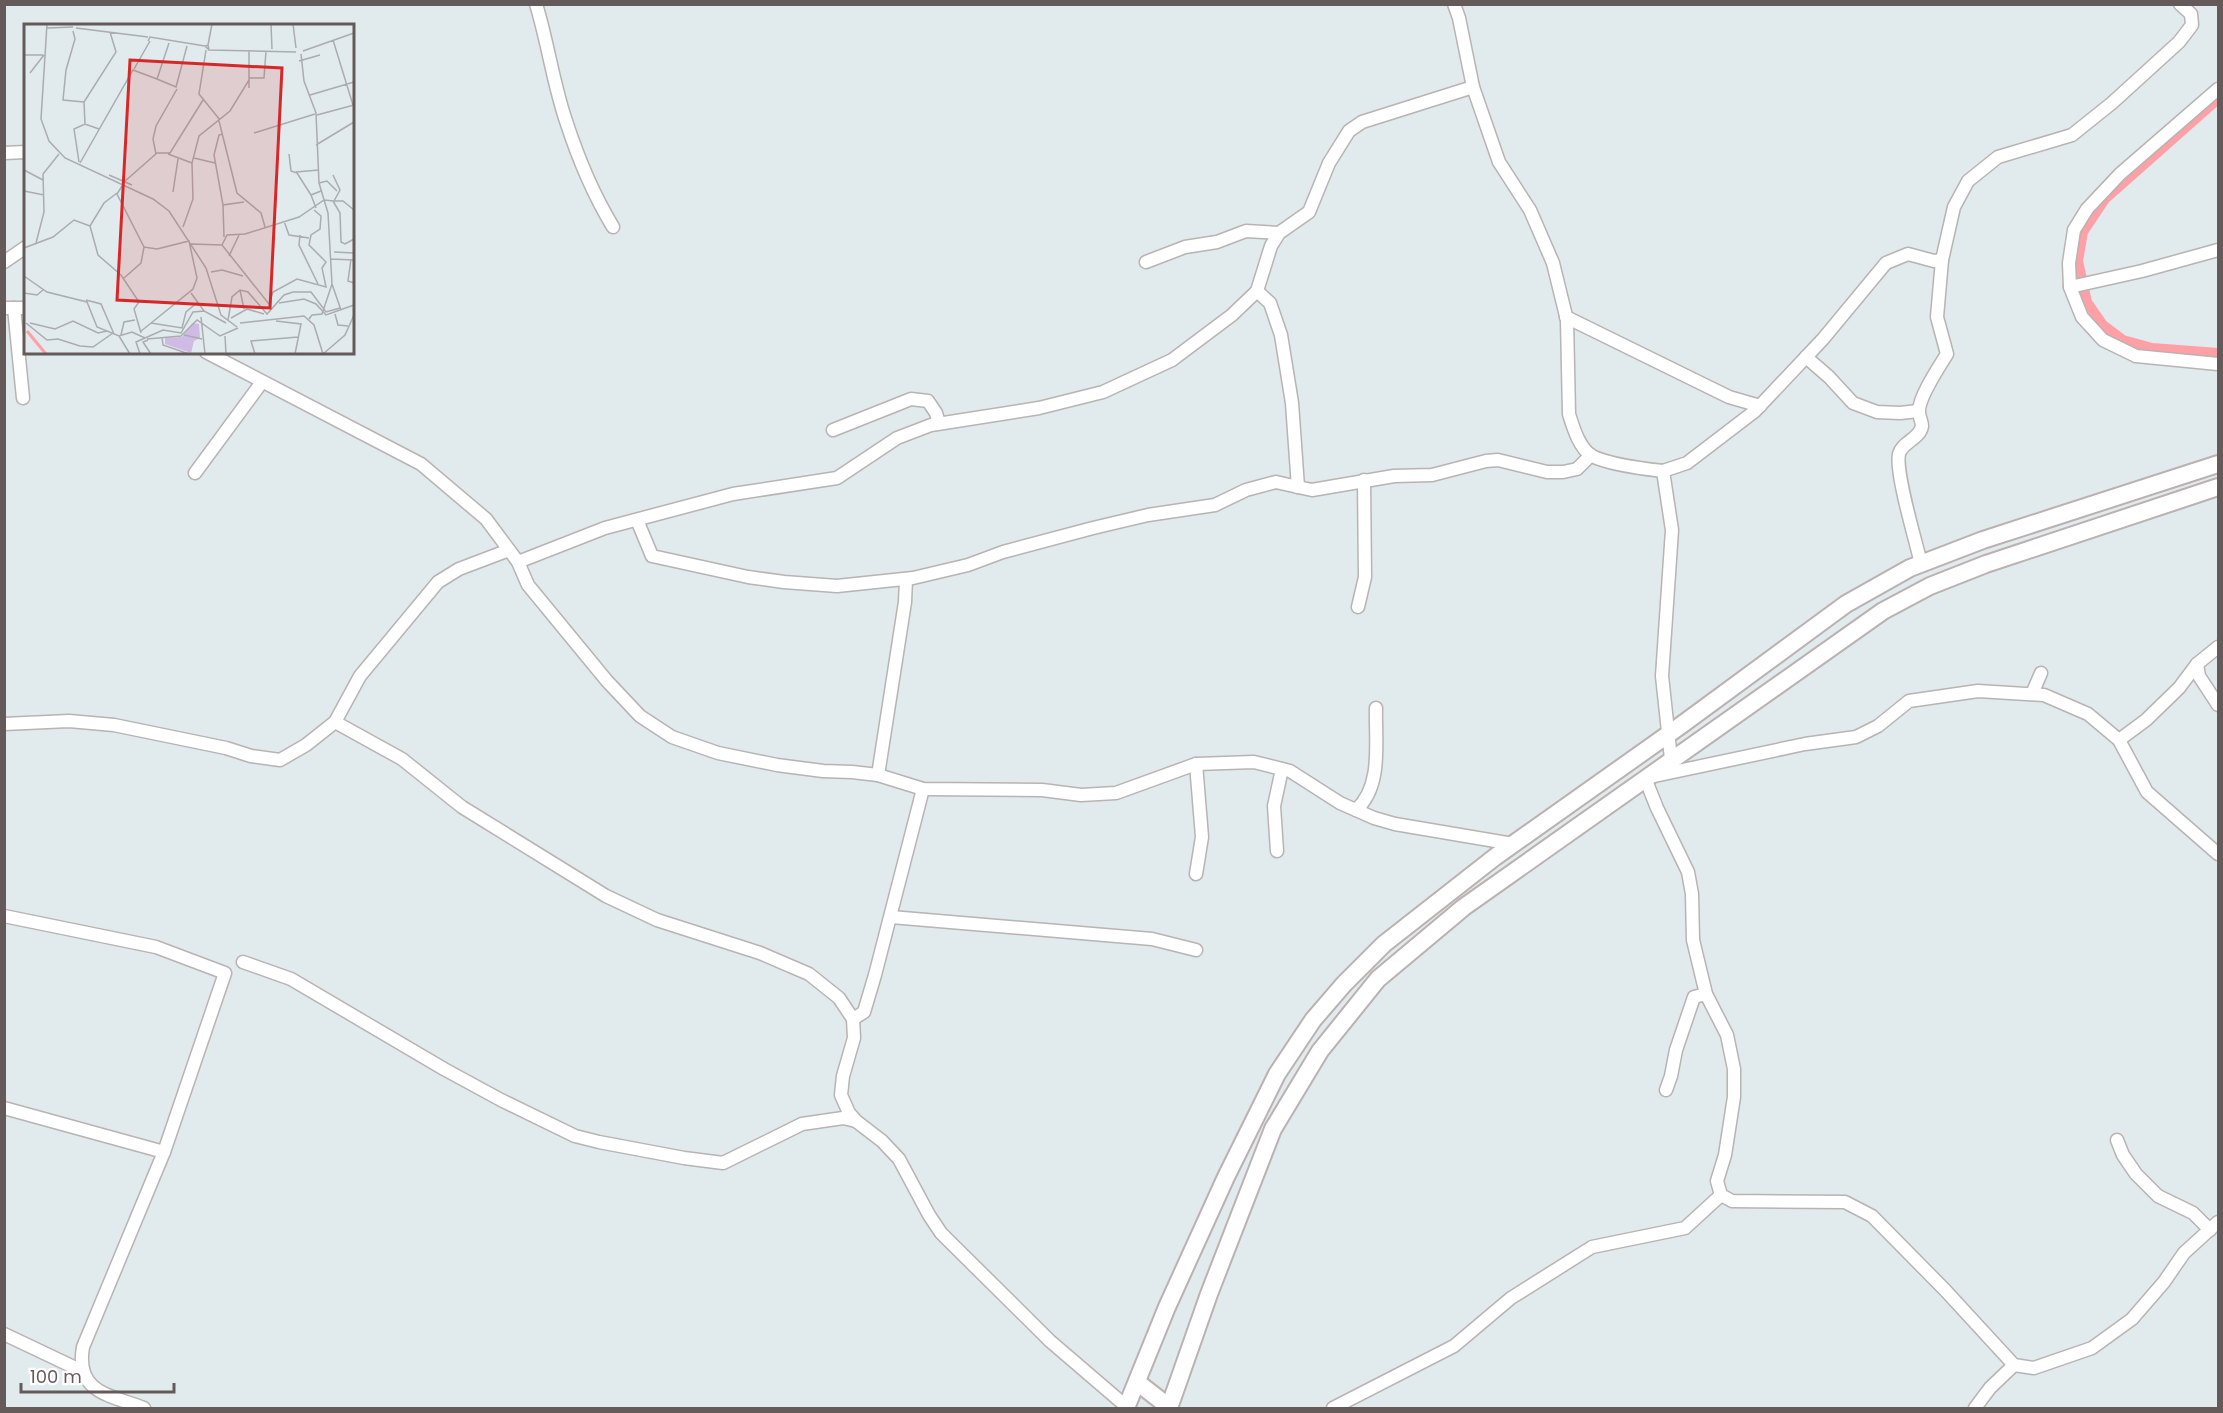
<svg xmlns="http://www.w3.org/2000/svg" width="2223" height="1413" font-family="Poppins,sans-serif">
<rect width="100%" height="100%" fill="#e1eaed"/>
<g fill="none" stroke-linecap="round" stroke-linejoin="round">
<!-- canal -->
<path stroke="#ff9fa6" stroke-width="10" d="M2218,99L2105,199L2083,232L2078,261L2087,302L2103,325L2123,340L2152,348L2218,353"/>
<defs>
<g id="minor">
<path d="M536,4C548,43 553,83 566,121C578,158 593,194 613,227"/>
<path d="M1454,4L1459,18L1473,87L1499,162L1530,210L1553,263L1567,320L1569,414C1573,427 1579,448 1592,456C1608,464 1645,469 1663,471"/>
<path d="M2218,89L2120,174L2087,209L2074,230L2069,263L2070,287L2082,317L2103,340L2136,356L2218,364"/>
<path d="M4,153L26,152"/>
<path d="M4,262L26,247"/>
<path d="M1146,262L1185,247L1217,242L1246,231L1279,233"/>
<path d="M2070,287L2142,271L2218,250"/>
<path d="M1257,291L1270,303L1281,335L1292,403L1298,487L1312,490L1394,476L1432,475L1486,461L1498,460L1547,472H1563L1577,469L1591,455"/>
<path d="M4,308H26"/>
<path d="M14,308L23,398"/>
<path d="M1566,317L1729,397L1760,406"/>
<path d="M206,352L421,464L486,519L518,562L528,585L607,681L640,716L672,737L718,753L777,765L823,771L852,772L878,775L923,789L1042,790L1081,795L1116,793L1196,764L1254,762L1290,771L1340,803L1374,818L1395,824L1513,844"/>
<path d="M1806,357L1829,377L1853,403L1877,412L1900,413L1918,411"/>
<path d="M833,430L911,399L928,401L936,413L939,423"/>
<path d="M195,473L262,382"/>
<path d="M637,520L652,556L748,577L784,582L837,586L913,578L968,565L1003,552L1093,528L1148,515L1215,505L1246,490L1276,482L1298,487"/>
<path d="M518,562L605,528L733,494L837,478L897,438L931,425L1039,408L1103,392L1172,360L1232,315L1257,291L1271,246L1279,233L1309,212L1329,163L1349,131L1362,122L1473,87"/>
<path d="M1921,564C1916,541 1895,473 1899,454C1902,442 1920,439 1922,426C1922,421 1919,417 1919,412C1918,398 1939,367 1947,354L1937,317L1942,260"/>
<path d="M1358,607L1365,577L1364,480"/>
<path d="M2197,664L2199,676L2218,705"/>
<path d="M2032,694L2041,673"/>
<path d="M335,722L402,759L462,807L606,896L657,920L760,953L809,974L839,998L853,1019L854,1038L843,1076L841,1095L849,1113L856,1121L882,1141L899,1159L929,1215L941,1233L1050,1341L1127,1407"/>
<path d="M4,724L69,721L114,725L226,748L251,756L280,760L306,745L335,722L360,676L438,582L459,569L509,550"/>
<path d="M2119,740L2146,720L2179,688L2197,664L2218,647"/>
<path d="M1671,759L1662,676L1672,530L1663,471L1687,463L1755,411L1823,339L1886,263L1908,254L1934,261L1942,260L1954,207L1968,181L1998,157L2072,135L2112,103L2179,42L2192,25L2191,14L2180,4"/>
<path d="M878,775L905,602L906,579"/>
<path d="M1356,810C1383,786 1375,741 1376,708"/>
<path d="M1277,851L1274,806L1282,769"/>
<path d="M2218,854L2147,792L2119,740L2088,714L2044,695L1978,691L1909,701L1878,726L1856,737L1805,744L1645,778L1657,808L1688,872L1692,894L1693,940L1706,994L1727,1035L1734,1069V1097L1725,1155L1717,1181L1721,1195L1732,1201L1845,1202L1872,1216L1945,1290L2014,1365L2034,1368L2092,1348L2132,1319L2164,1282L2184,1253L2218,1222"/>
<path d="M1196,874L1202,837L1196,764"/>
<path d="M4,916L156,947L225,973L164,1152L4,1108"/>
<path d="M891,917L1152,939L1196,950"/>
<path d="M243,962L291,979L444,1069L501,1100L575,1136L599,1142L684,1158L723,1163L802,1124L843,1118L856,1121"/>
<path d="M853,1019L864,1012L875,975L923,789"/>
<path d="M1666,1090L1671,1076L1676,1050L1694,997L1706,994"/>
<path d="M2117,1140L2123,1155L2136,1174L2158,1196L2193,1213L2210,1230"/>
<path d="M4,1334L82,1371"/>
<path d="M144,1408C110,1395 75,1393 83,1347L164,1152"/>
<path d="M1333,1408L1454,1346L1511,1298L1592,1247L1685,1228L1721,1195"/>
<path d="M1975,1408L1990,1388L2014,1365"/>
</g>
<g id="secondary">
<path d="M1137,1382L1169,1407"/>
<path d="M1126,1408L1167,1307L1226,1177L1277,1074L1313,1020L1344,984L1384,944L1495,857L1680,726L1846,604L1910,568L1983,540L2218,464"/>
<path d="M1169,1408L1209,1294L1273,1129L1320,1051L1378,979L1464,907L1883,611L1930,586L1986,564L2218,487"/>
</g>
</defs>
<!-- minor casing -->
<use href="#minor" stroke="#b9b3b2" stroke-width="15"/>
<!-- secondary casing -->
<use href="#secondary" stroke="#bab1b0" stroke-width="20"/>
<!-- minor -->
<use href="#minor" stroke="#fff" stroke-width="12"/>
<!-- secondary -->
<use href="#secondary" stroke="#fff" stroke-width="16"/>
</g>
<!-- overview -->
<g transform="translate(24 24)">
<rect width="330" height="330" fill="#e1eaed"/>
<path d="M169,299L175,300L176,314L170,317L167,329L141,320V314L158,313Z" fill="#d0bbe7"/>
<path fill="none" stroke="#ff9fa6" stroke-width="3" d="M3,307L22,330"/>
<path fill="none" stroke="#abacae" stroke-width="1.5" d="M23,0L17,95L25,117L41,134L129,175L145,187L182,244L197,291L213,303M247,0L248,25M269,0L272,24M23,4L49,3M52,4L124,13M49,7L51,15L42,46L39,76L60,78M309,16L329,81M124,17L126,13L181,22M145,19L133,55L152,63L163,22M184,21L188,0M182,26L175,70L196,96M185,26L181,22L184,21L185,26L272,28M279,27L330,9M277,30L280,57L292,89L295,159L304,189L308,260L317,286M0,31H19M275,37L296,31M110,45L126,17M6,49L20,31M225,54H240L242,27M225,64V26M286,71L330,58M293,91L330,81M195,97L213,169L237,189L241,203M61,100L60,78L92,28L86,8M230,109L291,90M292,121L330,98M132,130L129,115L132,102L153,65M144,130L168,139M265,130L267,147L273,149L287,171M170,134L191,139M55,138L50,105L61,100L75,105M56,139L109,46L133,55M0,146L19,156M272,148L295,146M85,151L108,161M100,158L133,129H146L179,76M295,159L303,157L313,167M98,162L93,170L120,223M0,167L20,171M149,168L154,135M309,177L316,189L317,218L321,220L330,215M310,177H319L330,186M199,181L190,131L195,111L199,110M292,184L287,171L297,167M260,197L265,211L285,214M66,202L74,231L97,251L115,278L110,285L117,309M159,203L169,175L168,139L175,112L206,87L225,56M276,211L275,221L294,260M200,213L199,181L220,178M12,219L20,188L19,150L35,130M167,220L198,221L245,280L249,268L273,255L302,263L298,244L302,238L285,221L287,211L296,205L297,192L290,186M198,221L203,211L221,210L275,193L300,176L310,177L316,166L309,151M0,224L29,213L50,196L66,202L80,179L93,169M310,228L330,229M205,232L215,211M307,235L330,236M327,235L324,257L330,259M187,248L198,246L219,252M0,252L23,268L63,278L73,303L95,312L108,308L121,314M100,254L117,239L120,223L133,225L165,217L173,254L169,265L116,308M216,266L220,285M0,269L13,271L19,266M167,269L180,287L202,299M62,276L77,280L90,310M255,279L280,275L292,280L302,291L330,281M311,290L314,301L324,302M177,293L181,330M207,294L223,285L240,290M285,295L288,291L298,290L308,260M204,296L208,273L216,266L224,268L243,290L260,271L269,268H287L302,288L316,284M252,297L277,300L271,330M2,299L23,316L34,315L56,322L69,323L89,309M6,299L31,305L49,297L74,309L83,307M127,299L158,304L162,288L174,278M216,299L280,292L290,301L299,330M97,311L100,298L111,296M160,311L178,315M95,312L106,330M201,312L202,330M138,313L139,321L165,330M123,315L157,312L173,296L196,312L214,304M124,316L119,318L127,330M116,330L112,318L139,306L157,309L169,288L180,287M231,330L227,317L274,313M299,330L321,311L330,291"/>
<path fill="#d62828" fill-opacity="0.15" stroke="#d62828" stroke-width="3" d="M106,36L258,44L246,284L93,276Z"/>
<rect width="330" height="330" fill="none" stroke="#635a59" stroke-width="3"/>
</g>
<!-- border -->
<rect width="2223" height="1413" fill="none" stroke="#635a59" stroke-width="12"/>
<!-- scale -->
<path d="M21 1383v9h153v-9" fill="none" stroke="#635a59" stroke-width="3"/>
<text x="30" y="1383" font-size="18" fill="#635a59" stroke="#ffffff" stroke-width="4.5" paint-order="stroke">100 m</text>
</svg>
